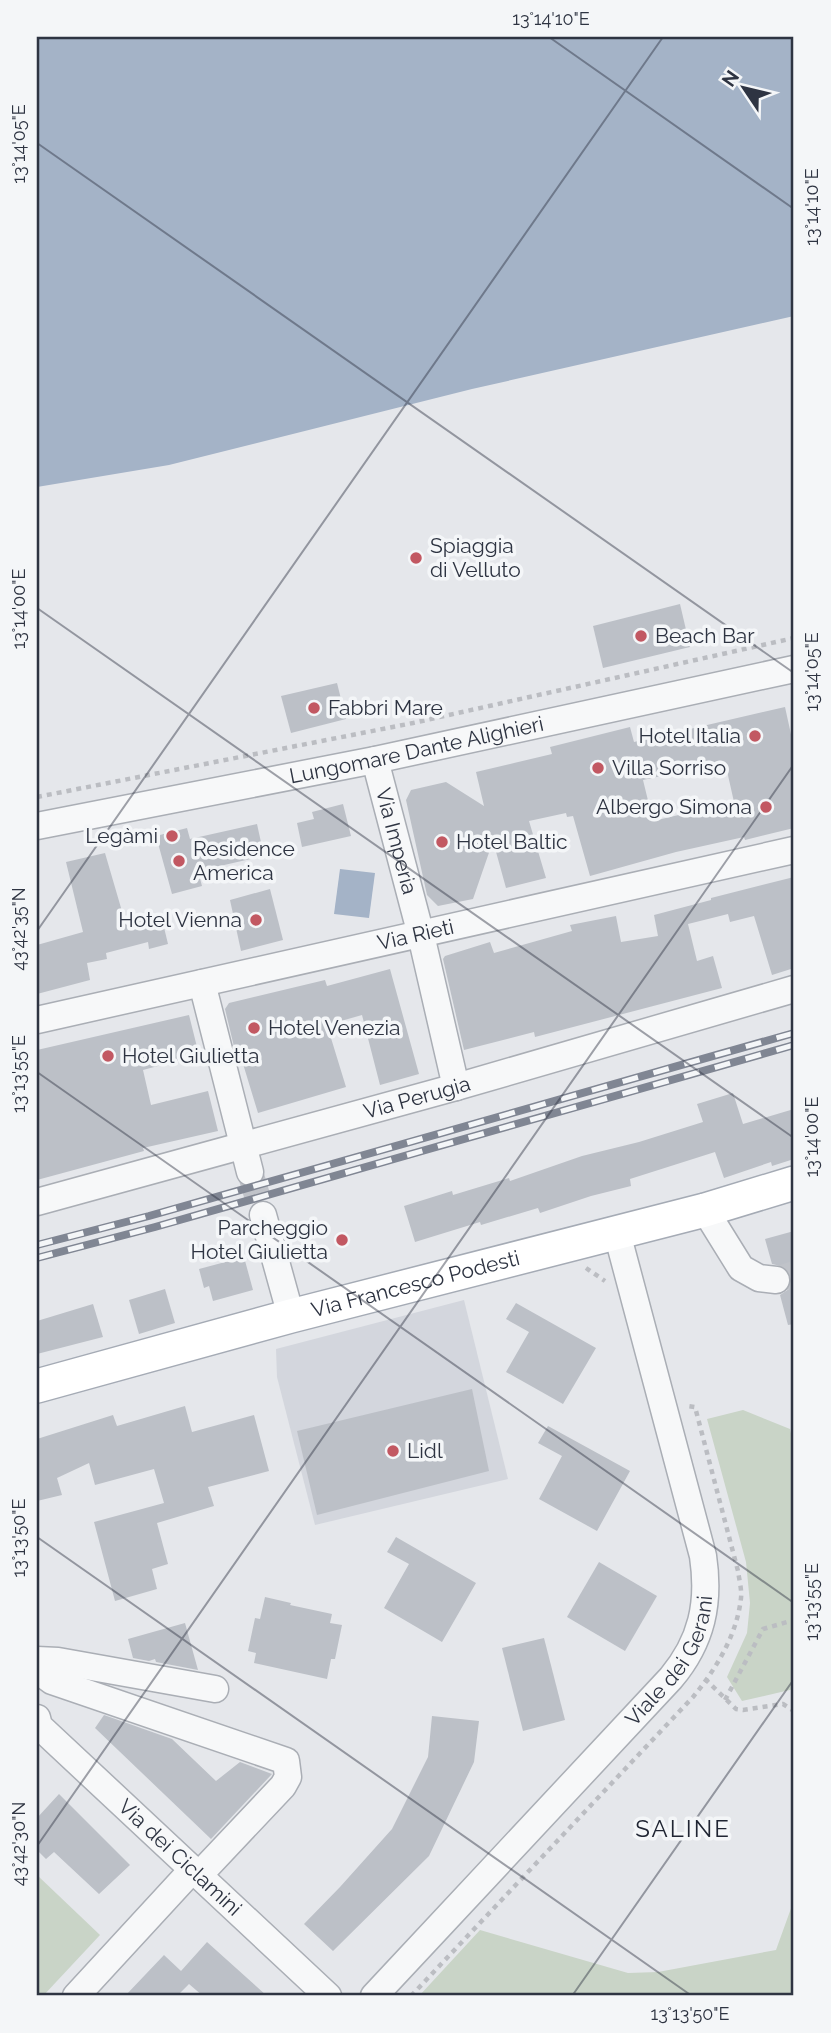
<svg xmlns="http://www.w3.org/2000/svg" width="831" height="2033" font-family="Raleway,sans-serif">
<rect width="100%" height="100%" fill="#e5e7eb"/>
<!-- built -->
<path fill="#d3d6dd" d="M464,1300L508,1479L315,1525L277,1377L276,1349Z"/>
<!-- green -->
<g fill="#c9d4c7">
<path d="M743,1410L790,1429L794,1447V1689L742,1701L727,1677L747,1633L750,1603L746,1562L707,1419Z"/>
<path d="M37,1875L100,1935L43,1996H37Z"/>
<path d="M794,1900V1996H419L480,1930L628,1973L658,1972L776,1950Z"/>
</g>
<!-- water -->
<g fill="#a4b3c7">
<path d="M37,37H794V316L472,389L169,465L37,487Z"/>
<path d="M340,869L375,873L369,918L334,914Z"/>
</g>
<!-- building -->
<g fill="#bcc0c7" fill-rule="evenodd">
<path d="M680,604L690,647L603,668L593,626Z"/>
<path d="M337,683L346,719L291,733L281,696Z"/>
<path d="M785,707L794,748V828L745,840L744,837L676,852L590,876L573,816L567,817L566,813L529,821L546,878L506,888L493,841L473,899L438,906L427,895L406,800L411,790L446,782L484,806L476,772L552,754L550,747L630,727L634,742ZM725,762L734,802L653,821L643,780Z"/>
<path d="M343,804L351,836L302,847L297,823L314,819L312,812Z"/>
<path d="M257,824L264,856L198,871L202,886L172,894L156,836L187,828L190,839Z"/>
<path d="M105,853L126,925L161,915L168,944L149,949L148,942L106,953L107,959L87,963L90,980L37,994V945L83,932L66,862Z"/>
<path d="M794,877V968L772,975L754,916L730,922L728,914L688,924L697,961L713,956L722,988L535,1037L534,1032L464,1050L443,959L445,956L490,942L494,953L572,931L570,925L616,916L621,942L658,936L654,915L711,900V898Z"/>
<path d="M270,889L283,940L241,951L230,900Z"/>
<path d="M390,969L419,1074L380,1085L362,1015L327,1025L346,1087L258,1113L240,1054L236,1055L225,1009L229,1003L325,980L327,986Z"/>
<path d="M189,1015L199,1055L143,1070L151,1105L208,1091L218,1131L143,1148L144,1151L37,1180V1050Z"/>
<path d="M733,1093L743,1124L794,1109V1159L772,1166L771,1162L724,1178L715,1152L630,1179L631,1186L591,1196L540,1213L538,1208L481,1225L480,1222L415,1242L404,1206L452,1191L453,1195L509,1178L510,1181L582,1156L639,1142L703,1122L697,1104Z"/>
<path d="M794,1231V1324L788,1325L780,1295L789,1289L791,1283V1274L785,1267L772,1264L765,1239Z"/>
<path d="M244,1257L253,1290L213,1301L209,1286L204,1288L199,1269Z"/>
<path d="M165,1289L175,1323L139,1334L129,1300Z"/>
<path d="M516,1303L596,1348L563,1404L506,1372L529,1332L506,1319Z"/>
<path d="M93,1304L103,1337L37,1354V1321Z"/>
<path d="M472,1389L489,1471L317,1515L297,1431Z"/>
<path d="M185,1406L192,1432L254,1415L269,1471L208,1487L214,1506L157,1523L168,1564L152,1569L157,1589L115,1601L94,1522L164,1503L154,1469L95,1485L89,1463L57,1478L62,1495L37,1501V1439L113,1415L117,1426Z"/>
<path d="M548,1426L630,1471L597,1531L539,1499L562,1456L538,1443Z"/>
<path d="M396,1537L476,1583L442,1642L384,1608L409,1564L387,1552Z"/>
<path d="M599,1562L657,1596L625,1651L567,1617Z"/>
<path d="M265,1597L291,1603L290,1605L332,1614L330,1623L342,1625L335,1659H331L327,1679L254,1663L256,1653L248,1651L255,1618L260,1619Z"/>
<path d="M185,1623L198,1670L156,1662L155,1659L149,1661L133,1658L128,1639Z"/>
<path d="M544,1638L565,1720L523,1731L502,1648Z"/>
<path d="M104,1715L172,1739L216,1781L240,1762L272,1774L211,1839L95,1728Z"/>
<path d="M432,1716L479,1721L474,1762L429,1856L333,1951L304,1924L340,1887L392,1829L428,1757Z"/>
<path d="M59,1794L130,1865L99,1894L54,1852L46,1859L37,1850V1818Z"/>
<path d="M207,1942L267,1996H203L189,1984L177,1996H125L164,1955L181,1971Z"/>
</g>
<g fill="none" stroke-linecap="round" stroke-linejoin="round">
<!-- minor-tunnel -->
<g stroke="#c0c3c9" stroke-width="26" stroke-dasharray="26 13" stroke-linecap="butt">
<path d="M250,1172L263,1215"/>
<path d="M776,1280L794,1274"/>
</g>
<defs>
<g id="minor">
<path id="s1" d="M375,760L421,935L456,1087"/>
<path id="s2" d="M37,826L375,760L794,669"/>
<path d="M202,983L250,1172"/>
<path id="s3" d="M37,1020L794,850"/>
<path id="s4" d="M37,1202L456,1087L794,989"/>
<path d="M705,1210L741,1268L759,1278L776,1280"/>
<path d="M263,1215L291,1316"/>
<path d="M37,1660L58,1661L215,1689"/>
<path d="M37,1670L52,1681L286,1761L288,1777L283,1786L199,1875"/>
<path id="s5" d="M37,1718L39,1726L328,1996"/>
<path d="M76,1996L193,1869"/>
<path id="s6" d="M374,1996L671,1678C702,1641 710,1603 703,1556L617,1233"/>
</g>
<g id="major">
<path id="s7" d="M37,1386L291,1316L705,1210L794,1183"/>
</g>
</defs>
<!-- minor casing -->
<use href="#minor" stroke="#aaaeb5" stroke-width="29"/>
<!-- major casing -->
<use href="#major" stroke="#a5abb5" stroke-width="36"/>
<!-- path -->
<g stroke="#bbbdc2" stroke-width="4.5" stroke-dasharray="5 5" stroke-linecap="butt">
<path d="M37,797L413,723L794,638"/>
<path d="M586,1268L605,1281"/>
<path d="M705,1679L736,1709L743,1710L783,1704L794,1711"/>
<path d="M725,1700L763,1629L794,1620"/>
<path d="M411,1996L693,1697C716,1669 737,1635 741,1598C742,1590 739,1579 738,1571L695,1407L688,1406"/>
</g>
<!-- minor -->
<use href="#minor" stroke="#f7f8f9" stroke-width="26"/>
<!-- major -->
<use href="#major" stroke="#fff" stroke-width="33"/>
<defs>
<g id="rail">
<path d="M37,1245L149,1216L794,1033"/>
<path d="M37,1258L155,1227L794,1045"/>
</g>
</defs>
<!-- rail casing -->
<use href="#rail" stroke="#808693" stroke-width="8"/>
<!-- rail -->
<use href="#rail" stroke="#f4f6f8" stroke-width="5" stroke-dasharray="16" stroke-linecap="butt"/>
</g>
<!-- ticks -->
<path fill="none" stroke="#2e3442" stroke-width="2" stroke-opacity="0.45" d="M549,37L794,209M37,143L794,673M37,608L794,1138M37,931L663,37M37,1072L794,1603M37,1537L692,1996M37,1846L794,764M572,1996L794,1679"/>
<!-- markers -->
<g fill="#c25862" stroke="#f4f6f8" stroke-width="2.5">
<circle cx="416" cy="558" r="7"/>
<circle cx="641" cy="636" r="7"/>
<circle cx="314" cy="708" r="7"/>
<circle cx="755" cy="736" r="7"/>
<circle cx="598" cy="768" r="7"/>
<circle cx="766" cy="807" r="7"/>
<circle cx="172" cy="836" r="7"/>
<circle cx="442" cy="842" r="7"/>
<circle cx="179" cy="861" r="7"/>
<circle cx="256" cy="920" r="7"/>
<circle cx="254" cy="1028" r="7"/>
<circle cx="108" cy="1056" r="7"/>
<circle cx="342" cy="1240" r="7"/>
<circle cx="393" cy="1451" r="7"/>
</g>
<g text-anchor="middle" stroke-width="7" stroke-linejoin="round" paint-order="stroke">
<!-- poi labels -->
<g font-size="21" fill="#2e3442" stroke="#f4f6f8" text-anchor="start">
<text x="430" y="553">Spiaggia<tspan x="430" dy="24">di Velluto</tspan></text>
<text x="655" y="643">Beach Bar</text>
<text x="328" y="715">Fabbri Mare</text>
<text x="741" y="743" text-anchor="end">Hotel Italia</text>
<text x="612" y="775">Villa Sorriso</text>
<text x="752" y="814" text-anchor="end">Albergo Simona</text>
<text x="158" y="843" text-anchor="end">Legàmi</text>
<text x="456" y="849">Hotel Baltic</text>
<text x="193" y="856">Residence<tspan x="193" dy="24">America</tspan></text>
<text x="242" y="927" text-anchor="end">Hotel Vienna</text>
<text x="268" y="1035">Hotel Venezia</text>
<text x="122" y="1063">Hotel Giulietta</text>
<text x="328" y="1235" text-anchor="end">Parcheggio<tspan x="328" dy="24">Hotel Giulietta</tspan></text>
<text x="407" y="1458">Lidl</text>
</g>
<!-- street labels -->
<g font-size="21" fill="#2e3442" stroke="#f4f6f8">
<text dy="7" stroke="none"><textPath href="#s2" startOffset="387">Lungomare Dante Alighieri</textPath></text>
<text dy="7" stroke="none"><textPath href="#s1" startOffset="84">Via Imperia</textPath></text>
<text dy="7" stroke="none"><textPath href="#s3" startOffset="388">Via Rieti</textPath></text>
<text dy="7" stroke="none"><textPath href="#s4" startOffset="394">Via Perugia</textPath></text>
<text dy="7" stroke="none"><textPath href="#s7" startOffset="392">Via Francesco Podesti</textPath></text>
<text dy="7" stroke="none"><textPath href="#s6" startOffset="450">Viale dei Gerani</textPath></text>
<text dy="7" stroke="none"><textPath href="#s5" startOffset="201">Via dei Ciclamini</textPath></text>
</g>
<!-- quarter labels -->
<g font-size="24" letter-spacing="2" fill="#202533" stroke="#f4f6f8">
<text x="683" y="1837">SALINE</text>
</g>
</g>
<!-- border -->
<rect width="831" height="2033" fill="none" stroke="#f4f6f8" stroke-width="77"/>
<!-- north arrow -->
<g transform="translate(744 88) rotate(305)" stroke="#f4f6f8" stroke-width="5" paint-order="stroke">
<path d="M0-5L12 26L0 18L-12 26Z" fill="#2e3442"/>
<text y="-10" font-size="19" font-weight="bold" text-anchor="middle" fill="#2e3442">N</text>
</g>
<rect x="38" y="38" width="754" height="1956" fill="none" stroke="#2e3442" stroke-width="2.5"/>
<g font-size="18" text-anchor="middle" fill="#2e3442">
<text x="551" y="25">13°14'10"E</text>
<text transform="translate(19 144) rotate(-90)" y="6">13°14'05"E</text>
<text transform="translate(812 207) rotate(-90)" y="6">13°14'10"E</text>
<text transform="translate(19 609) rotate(-90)" y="6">13°14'00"E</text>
<text transform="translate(812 672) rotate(-90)" y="6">13°14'05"E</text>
<text transform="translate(19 929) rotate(-90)" y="6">43°42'35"N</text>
<text transform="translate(19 1074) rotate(-90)" y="6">13°13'55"E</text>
<text transform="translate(812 1137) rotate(-90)" y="6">13°14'00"E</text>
<text transform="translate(19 1538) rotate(-90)" y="6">13°13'50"E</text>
<text transform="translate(812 1602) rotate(-90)" y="6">13°13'55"E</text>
<text transform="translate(19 1844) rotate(-90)" y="6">43°42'30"N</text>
<text x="690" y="2020">13°13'50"E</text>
</g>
</svg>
